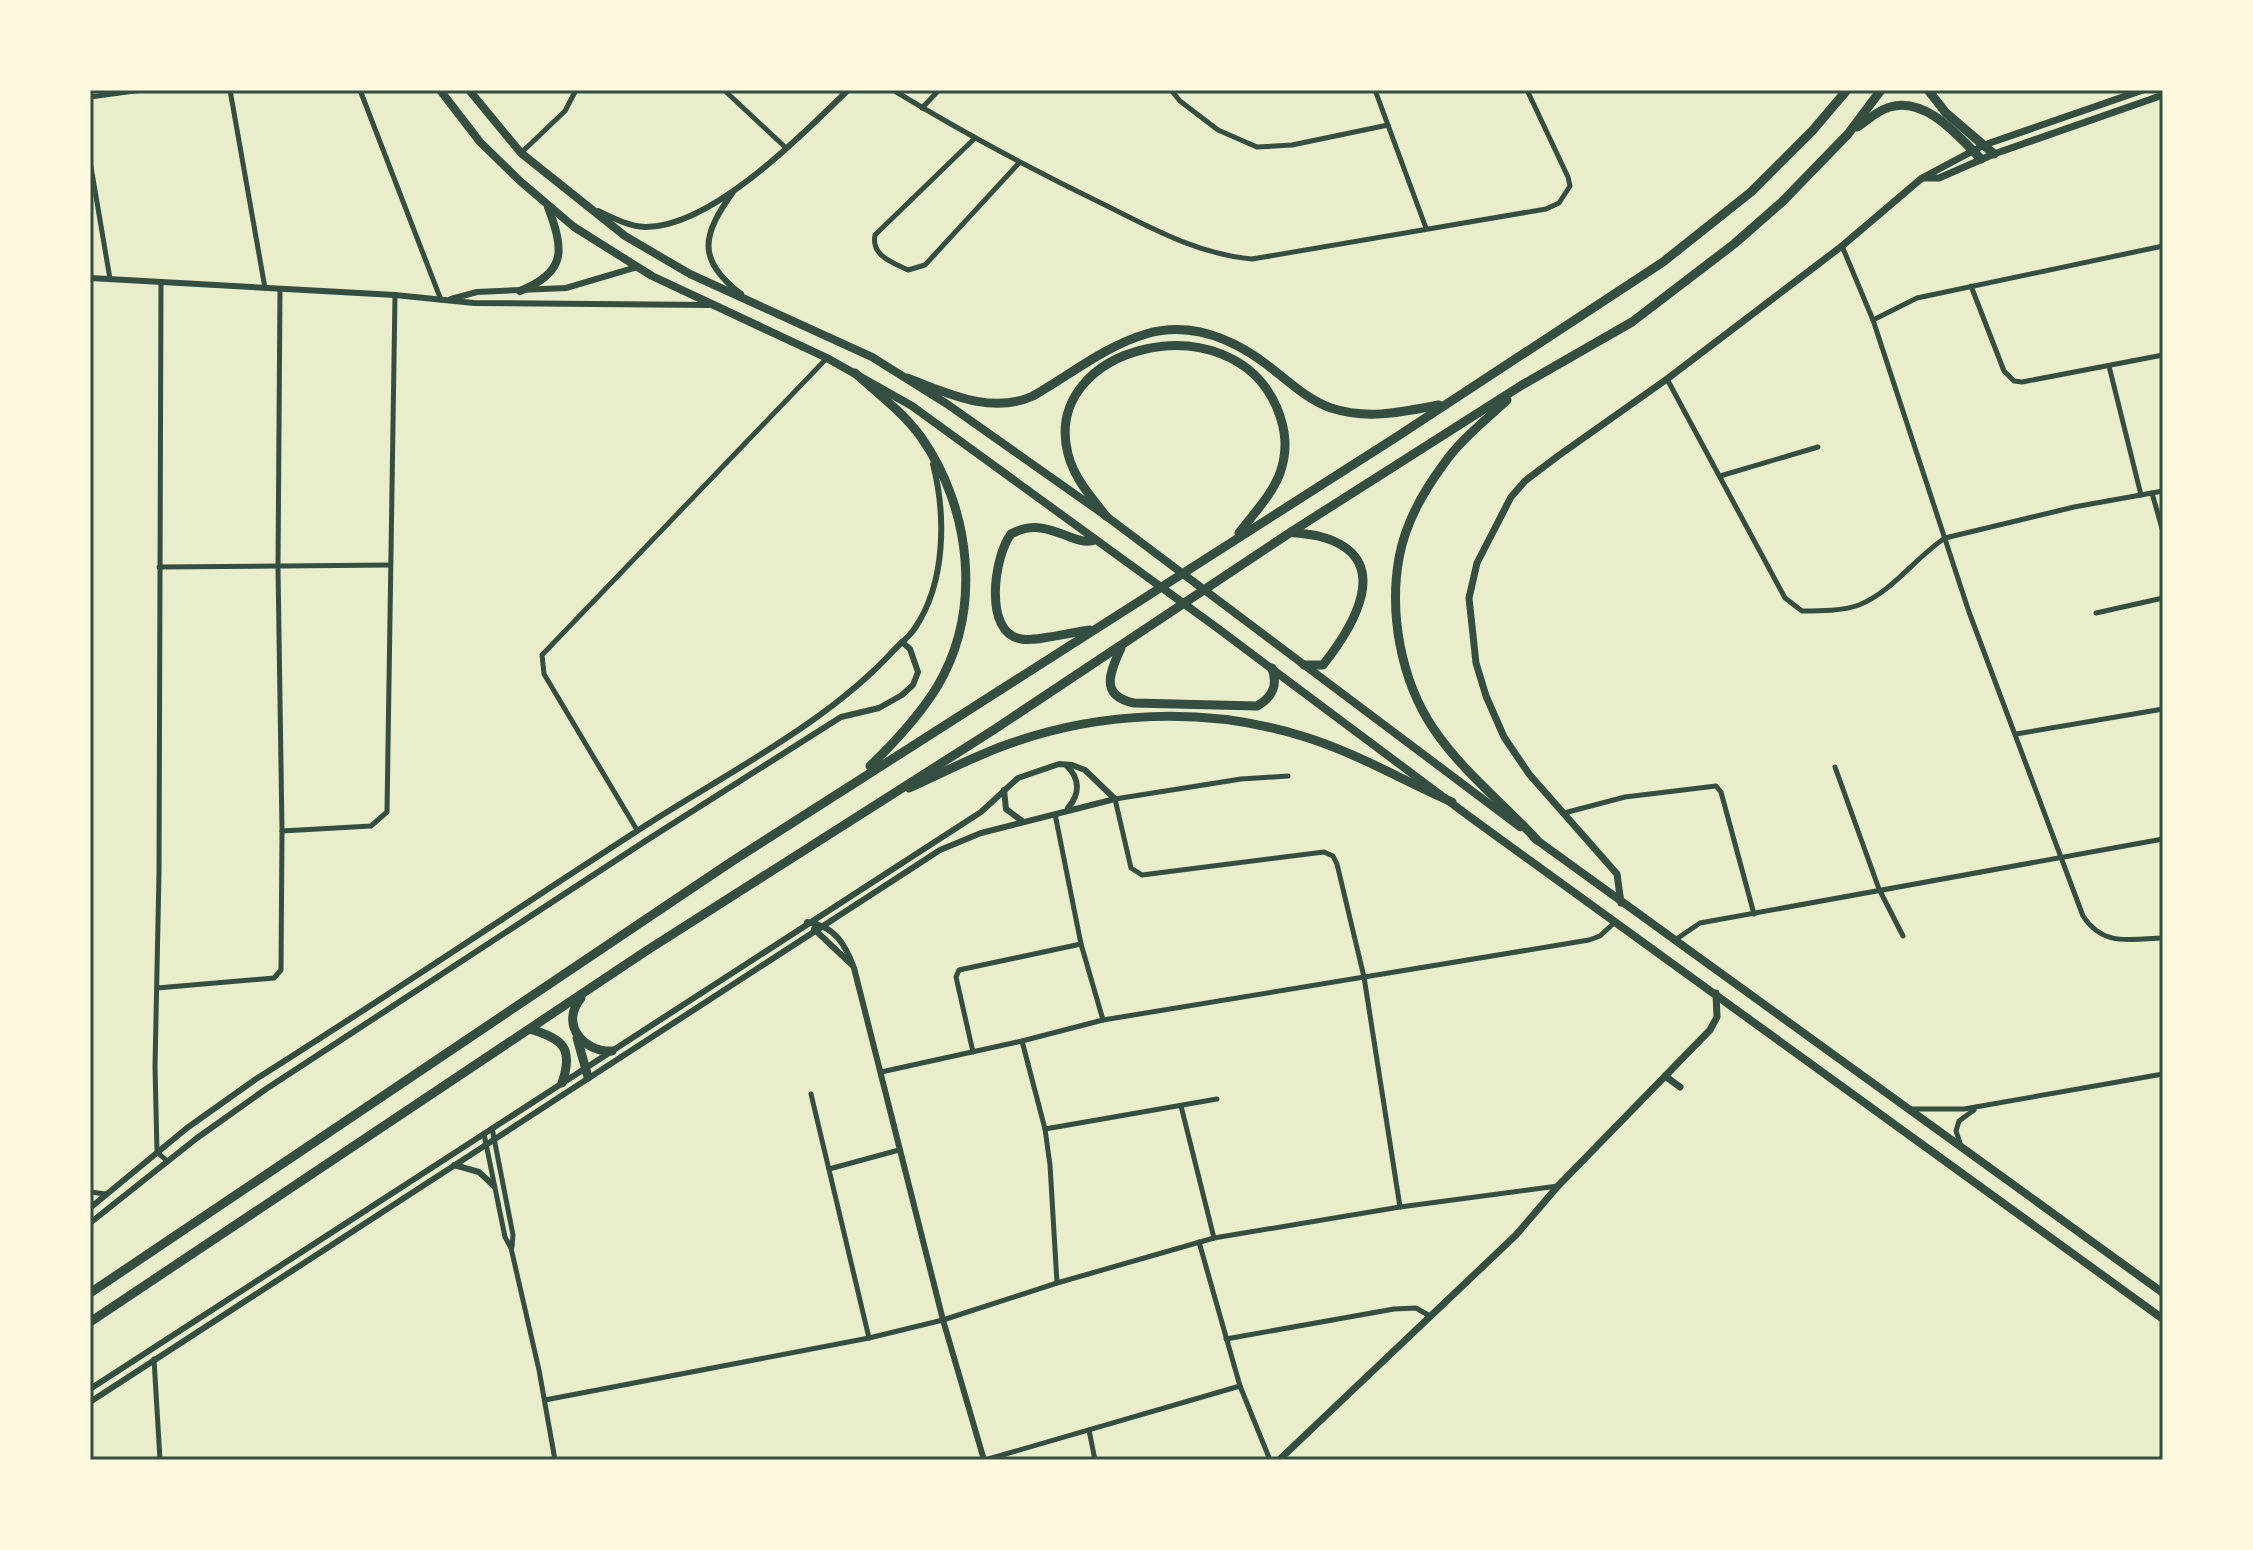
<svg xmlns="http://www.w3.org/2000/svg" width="2253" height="1550" font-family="Signika,sans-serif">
<rect width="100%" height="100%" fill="#e9edc9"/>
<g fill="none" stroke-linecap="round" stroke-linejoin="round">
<!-- minor -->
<g stroke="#344e41" stroke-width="5">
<path d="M230,90L265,288"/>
<path d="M360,90L441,300"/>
<path d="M724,90L785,147"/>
<path d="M893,90C962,132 1031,169 1103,204C1152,228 1197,254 1252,259L1546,209L1559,203L1570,186L1568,177L1527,90"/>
<path d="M1171,90L1180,101L1218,130L1257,147L1292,145L1388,125"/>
<path d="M1375,90L1426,228"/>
<path d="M90,97L142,90"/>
<path d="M922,108L939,90"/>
<path d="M974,139L875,235C871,256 892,262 908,270L925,265L1019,163"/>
<path d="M522,152L565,111L576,90"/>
<path d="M90,161L110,279"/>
<path d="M1842,246L1873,320L1969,612L2083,916C2103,947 2130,939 2163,938"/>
<path d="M161,282L159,873L155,1067L157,1152L167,1161"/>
<path d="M1971,286L2004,371L2014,381L2022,382L2163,355"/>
<path d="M1873,320L1917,298L2163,246"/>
<path d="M2109,366L2141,495"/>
<path d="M1667,379L1785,598L1802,611C1820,611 1843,611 1859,605C1892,592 1916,557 1945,538L2074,507L2163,491"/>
<path d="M1720,476L1818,447"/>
<path d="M2152,493L2163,532"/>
<path d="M159,567L390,565"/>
<path d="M2096,613L2163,598"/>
<path d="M2016,734L2163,709"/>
<path d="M1835,767L1879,889L1903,936"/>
<path d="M1288,776L1241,779L1115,799L1131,868L1142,875L1324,852L1333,856L1337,864L1364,977L1400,1207"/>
<path d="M1564,813L1625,797L1716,786L1721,792L1754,914"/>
<path d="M1055,814L1081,944L1103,1020"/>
<path d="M637,830L544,674L542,655L827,358"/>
<path d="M282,831L371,826L387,812L395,295"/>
<path d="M1675,940L1700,923L2163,839"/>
<path d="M157,988L274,978L281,970L282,831L278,568L280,289"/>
<path d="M1022,1041L1045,1129L1217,1099"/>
<path d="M973,1052L956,977L959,970L1081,944"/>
<path d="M881,1072L1022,1041L1103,1020L1589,940L1600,936L1615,922"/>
<path d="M811,1094L869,1338"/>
<path d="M1181,1106L1214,1238"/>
<path d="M1911,1109H1964L2163,1074"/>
<path d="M492,1128L513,1235L512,1247"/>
<path d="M1045,1129L1050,1165L1057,1283"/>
<path d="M484,1134L505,1237L511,1248L539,1370L555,1460"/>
<path d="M1960,1143L1956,1131L1959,1121L1974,1110"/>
<path d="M829,1169L899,1150"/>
<path d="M90,1192L106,1194"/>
<path d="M1199,1242L1240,1386L1270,1460"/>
<path d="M1226,1339L1394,1309L1416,1308L1430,1316"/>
<path d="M154,1359L160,1460"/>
<path d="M545,1400L869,1338L943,1320L1057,1283L1214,1238L1400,1207L1558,1186"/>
<path d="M1089,1430L1095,1460"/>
<path d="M985,1460L1240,1386"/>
</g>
<!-- tertiary -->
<g stroke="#344e41" stroke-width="6">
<path d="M733,192C703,234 695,259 741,294"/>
<path d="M598,211C613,218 628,226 645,227C711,228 802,135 848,90"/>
<path d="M90,278L395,295L474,303L709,305"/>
<path d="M451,299L477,292L566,288L637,267"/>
<path d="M1067,766C1080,779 1080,794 1068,808"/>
<path d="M1004,790L1006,809L1022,821"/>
<path d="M807,922C835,926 845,944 854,968L943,1320L984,1460"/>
<path d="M814,929L852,965"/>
<path d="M454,1165L479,1172L494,1186"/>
<path d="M90,1208L187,1128L256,1079C385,998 510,913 637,831C721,776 827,724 894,650C901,643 910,636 915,628C946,582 946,515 933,464"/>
<path d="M90,1223L197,1138L266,1089L647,840L841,717L879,708L902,695L913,685L918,672L910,649L902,642"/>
<path d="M90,1389L981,812L1018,778L1059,764L1072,765L1085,770L1115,799"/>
<path d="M90,1402L940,850L981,833L1115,799"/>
</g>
<!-- secondary -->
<g stroke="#344e41" stroke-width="7">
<path d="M1924,178H1939L1994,154L2163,95"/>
<path d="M1621,903L1617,874L1529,774L1504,737L1486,696L1476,663L1469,598L1477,563L1511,497L1525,481L1558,456L1667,379L1842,246L1922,178L1984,145L2143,90"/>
<path d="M1665,1076L1680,1087"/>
<path d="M1279,1460L1516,1235L1558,1186L1710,1030L1717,1017L1716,993"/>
</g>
<!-- trunk -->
<g stroke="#344e41" stroke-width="8">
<path d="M440,90L480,142L520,181L574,227L652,276L827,358L912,406L1216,627L1470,817L2163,1319"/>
<path d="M469,90L521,153L625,236L690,274L872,357L947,404L1106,516L1520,827"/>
<path d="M520,291C567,272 564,250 548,207"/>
<path d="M1534,838L2163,1293"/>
</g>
<!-- motorway -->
<g stroke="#344e41" stroke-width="9">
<path d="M1928,90L1946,113L1994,154"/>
<path d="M1857,127C1868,120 1878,110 1890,107C1926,96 1959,137 1981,159"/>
<path d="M855,373C877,393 903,412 921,437C971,508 983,610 937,687C919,716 895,742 870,766"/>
<path d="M907,378C947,393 991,415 1033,396C1070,375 1105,346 1146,334C1194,320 1238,341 1275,371C1293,385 1309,400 1331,408C1368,420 1402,412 1439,405"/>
<path d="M1507,400C1485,421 1460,440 1443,465C1423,492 1405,524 1399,558C1389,614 1401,680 1433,728C1461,770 1503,803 1537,840"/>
<path d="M1106,516C1091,497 1074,478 1068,454C1040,345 1231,299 1277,408C1286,430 1288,450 1280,473C1272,495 1253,514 1239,533"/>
<path d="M1291,532C1301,534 1312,534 1322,537C1396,558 1353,627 1323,665H1304"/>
<path d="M1090,630C1072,632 1035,642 1021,639C983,633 994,556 1011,534C1048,514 1072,548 1095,540"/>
<path d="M1121,648C1110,672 1099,696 1134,703L1257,706C1273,697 1278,685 1272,668"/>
<path d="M909,788C940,774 971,758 1003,746C1097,711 1206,706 1302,736C1355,752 1402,780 1452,802"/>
<path d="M581,998C560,1023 582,1052 612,1051"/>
<path d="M530,1029C563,1039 574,1048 562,1083"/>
<path d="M577,1038L588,1077"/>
<path d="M90,1293L731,862L1398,436L1663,262L1751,192L1813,130L1847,90"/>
<path d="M90,1322L646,951L995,729L1291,532L1522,385L1632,322L1734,244L1782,202L1848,134L1881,90"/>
</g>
</g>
<!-- border -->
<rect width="2253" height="1550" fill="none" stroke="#fefae0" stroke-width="184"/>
<rect x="92" y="92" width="2069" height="1366" fill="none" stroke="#344e41" stroke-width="3"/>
</svg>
